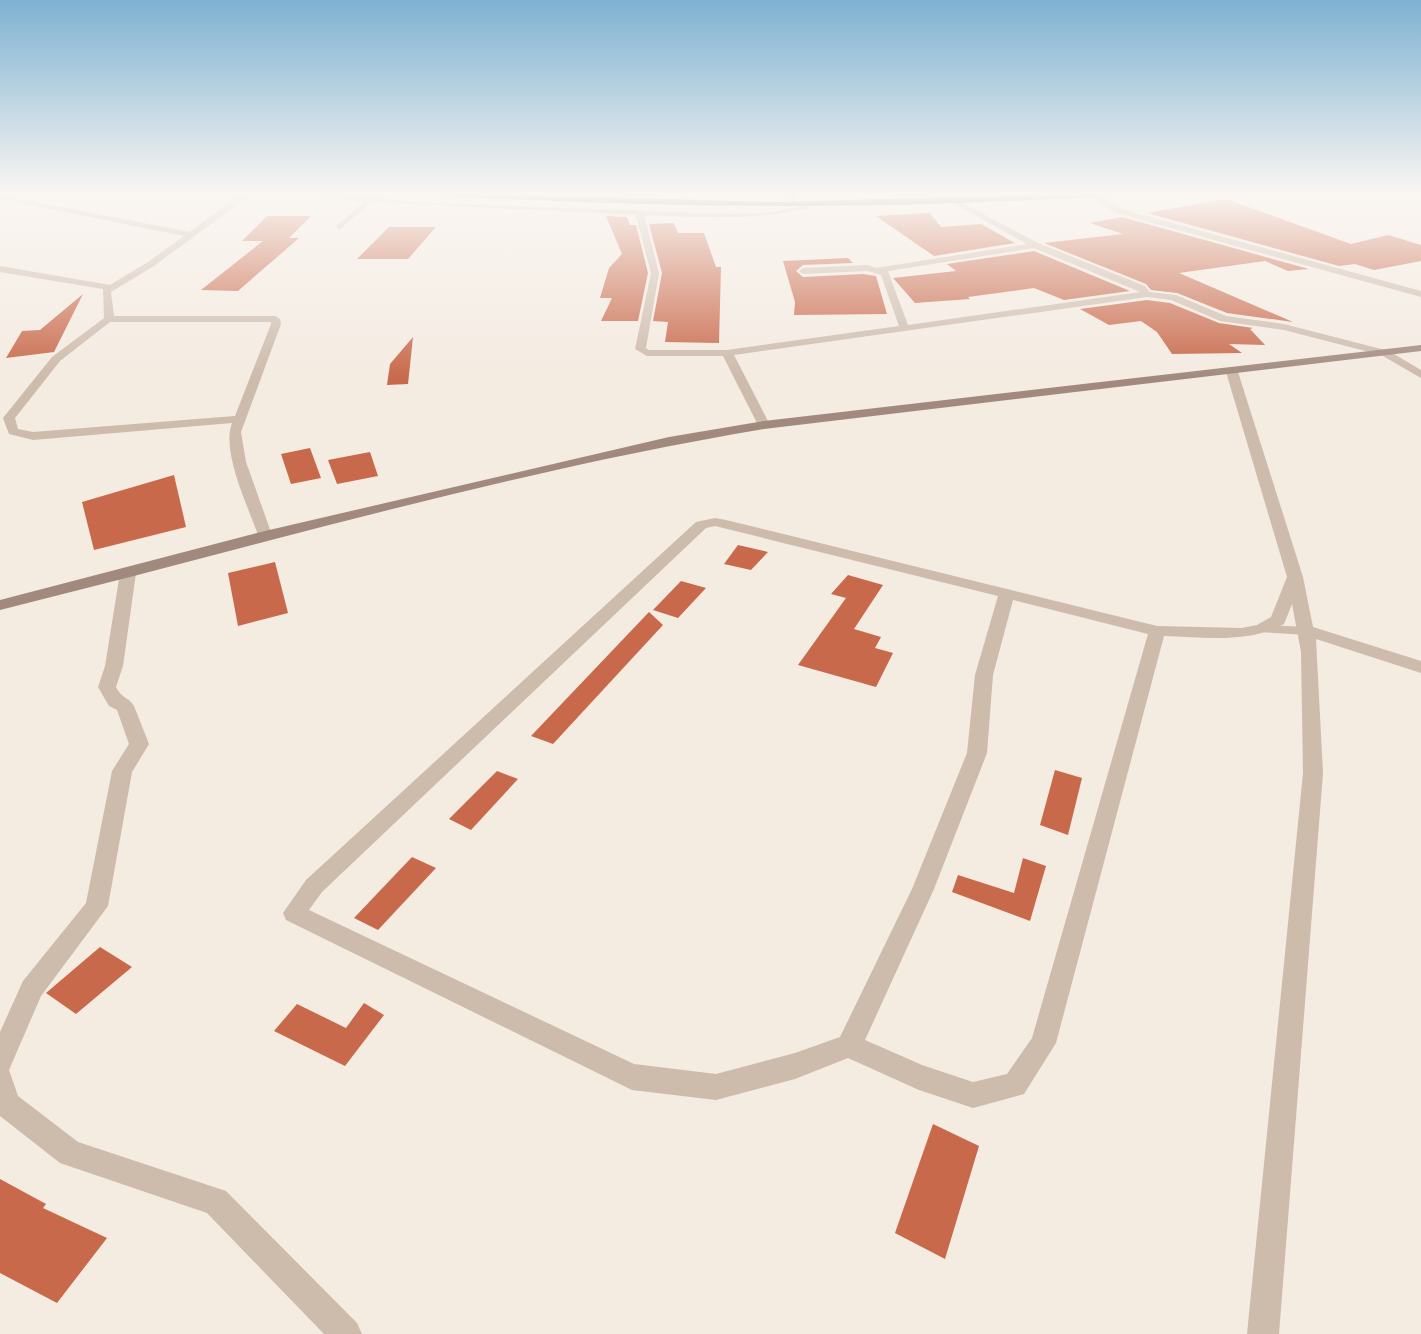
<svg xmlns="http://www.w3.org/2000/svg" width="1421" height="1334" font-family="'Golos Text',sans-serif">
<rect width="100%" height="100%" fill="#f4ebe1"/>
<!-- building -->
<g fill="#c8694b">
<path d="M1226,199L1351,244L1388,235L1421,245V261L1374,270L1355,264L1339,266L1147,213Z"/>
<path d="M930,213L941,227L981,224L1015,243L934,256L876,216Z"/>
<path d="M267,216H311L289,238H299L238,291L201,290L263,241H242Z"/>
<path d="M606,216L627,217L630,225H636L648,273L638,321H601L612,298H600L609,268L622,254Z"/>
<path d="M1122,217L1309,269L1288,271L1265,261L1179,273L1293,322L1227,313L1177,293L1151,290L1146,284L1044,243L1123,234L1090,223Z"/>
<path d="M674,223L678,233H704L716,267H721L719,343L665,342L668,322L653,321L662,273L649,224Z"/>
<path d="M389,227H436L408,259H357Z"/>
<path d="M1034,251L1130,291L1064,300L1034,288L968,297L970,299L915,303L893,278L956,271L947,264Z"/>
<path d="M848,258L853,263L803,265L796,271L803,277L863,274L876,276L887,314L794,315L795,302L783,261Z"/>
<path d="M83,294L54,352L6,358L22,331L40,330Z"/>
<path d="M1147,300L1170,303L1219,323L1253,328L1250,329L1265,345L1229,344L1242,353L1172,354L1157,332L1141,321L1109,325L1080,309Z"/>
<path d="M413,337L408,384L387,385L390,364Z"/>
<path d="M310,448L321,478L291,484L281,454Z"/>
<path d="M370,452L378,476L337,484L328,460Z"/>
<path d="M174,475L186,527L94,550L82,502Z"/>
<path d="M738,545L768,552L751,570L724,564Z"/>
<path d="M275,562L288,613L238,626L228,573Z"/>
<path d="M848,575L883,585L854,629L881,637L875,648L893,653L876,687L798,665L846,598L831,594Z"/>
<path d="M681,581L706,588L678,618L653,610Z"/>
<path d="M649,612L663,625L553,744L531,736Z"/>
<path d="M1055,770L1082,778L1068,835L1040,825Z"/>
<path d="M497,771L518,779L471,830L449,819Z"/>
<path d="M412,857L436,868L378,930L354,918Z"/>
<path d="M1023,858L1046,866L1030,921L952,892L958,875L1014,893Z"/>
<path d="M100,947L132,967L76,1014L46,993Z"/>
<path d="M364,1003L384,1015L345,1066L274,1031L297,1004L346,1028Z"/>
<path d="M933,1124L979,1146L945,1259L895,1233Z"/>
<path d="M0,1179L46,1204L43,1208L107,1238L57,1303L0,1273Z"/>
</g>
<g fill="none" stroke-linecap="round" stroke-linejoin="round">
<!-- lane -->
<path fill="#cdbbac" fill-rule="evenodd" d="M1262,625L1308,627L1314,631L1308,635L1258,632L1256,629L1258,626Z"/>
<!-- street -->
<g fill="#cdbbac" fill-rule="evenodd">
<path d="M249,192H258L242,201L154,266L111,292L114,316H275L280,319L281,324L241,432L246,462L272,535L265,539L258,535C248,506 221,452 232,423L33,440L9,434L3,418L52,357L104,318L103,289L0,272V266L110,285L148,262L184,236L0,199V195L190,232L236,197ZM110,322H271V324L235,416L33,432L18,429L15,418L60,361Z"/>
<path d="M282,192L372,196L411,202L732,214L774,212L809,204V208C754,221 700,217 644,215L659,273L646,348L649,350H727L899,326L881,275L868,271L803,274L799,271L803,268L868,265L876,268L1027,244L954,204L957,200L1038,243L1145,286L1150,292L1176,295L1226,316L1284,324L1389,351L1421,370V378L1381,355L1284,330L1220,321L1171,300L1147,297L734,355L770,425L764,429L758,425L723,356H647L635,349L651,273L636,215L371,202L339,230L336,226L364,202ZM1034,248L1140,292L908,325L888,271Z"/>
<path d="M784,192H791L798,200L791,202Z"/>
<path d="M1088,192H1094L1122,209L1421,291V297L1116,213L1088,196Z"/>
<path d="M1232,369L1238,372L1303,577L1313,627L1421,661V673L1316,639L1323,773L1279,1334H1247L1303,773L1301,652L1292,604L1284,624C1247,644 1205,637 1164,636L1056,1043L1024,1094L973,1108L919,1090L848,1058L795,1079L716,1100L632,1090L286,920L283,913L306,880L696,522L715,518L726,520L1157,626L1242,628L1257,625L1271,617L1287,577L1226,372ZM715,526L998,596L975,675L967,753L912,889L840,1037L795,1053L716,1074L634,1064L309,910L322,892L706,528ZM1013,600L1148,634L1032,1038L1007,1074L973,1082L922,1065L865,1040L934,889L987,753L993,675Z"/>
<path d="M128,568L136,573L123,666L116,687C123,700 129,697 134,706L149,744L132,772L108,906L41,996L9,1070L18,1096L78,1142L226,1191L357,1323L362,1334H324L207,1213L60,1163L0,1116V1032L23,981L86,903L112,771L129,744L117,710L109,706L98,687L105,666L120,573Z"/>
</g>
<!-- secondary -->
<path fill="#a18a7d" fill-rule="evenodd" d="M1421,345V351L764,429C506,472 254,547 0,610V600L265,531L669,437L764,421Z"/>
<!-- highway -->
<path fill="#5c4a42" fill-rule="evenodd" d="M429,192L777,202L1126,192L1122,195C892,210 663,209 433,195Z"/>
</g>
<!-- sky -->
<linearGradient id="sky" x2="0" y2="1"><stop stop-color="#7eb2d2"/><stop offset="0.51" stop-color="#faf6f2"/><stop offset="1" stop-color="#faf6f2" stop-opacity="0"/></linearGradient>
<rect width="1421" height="379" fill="url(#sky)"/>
</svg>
